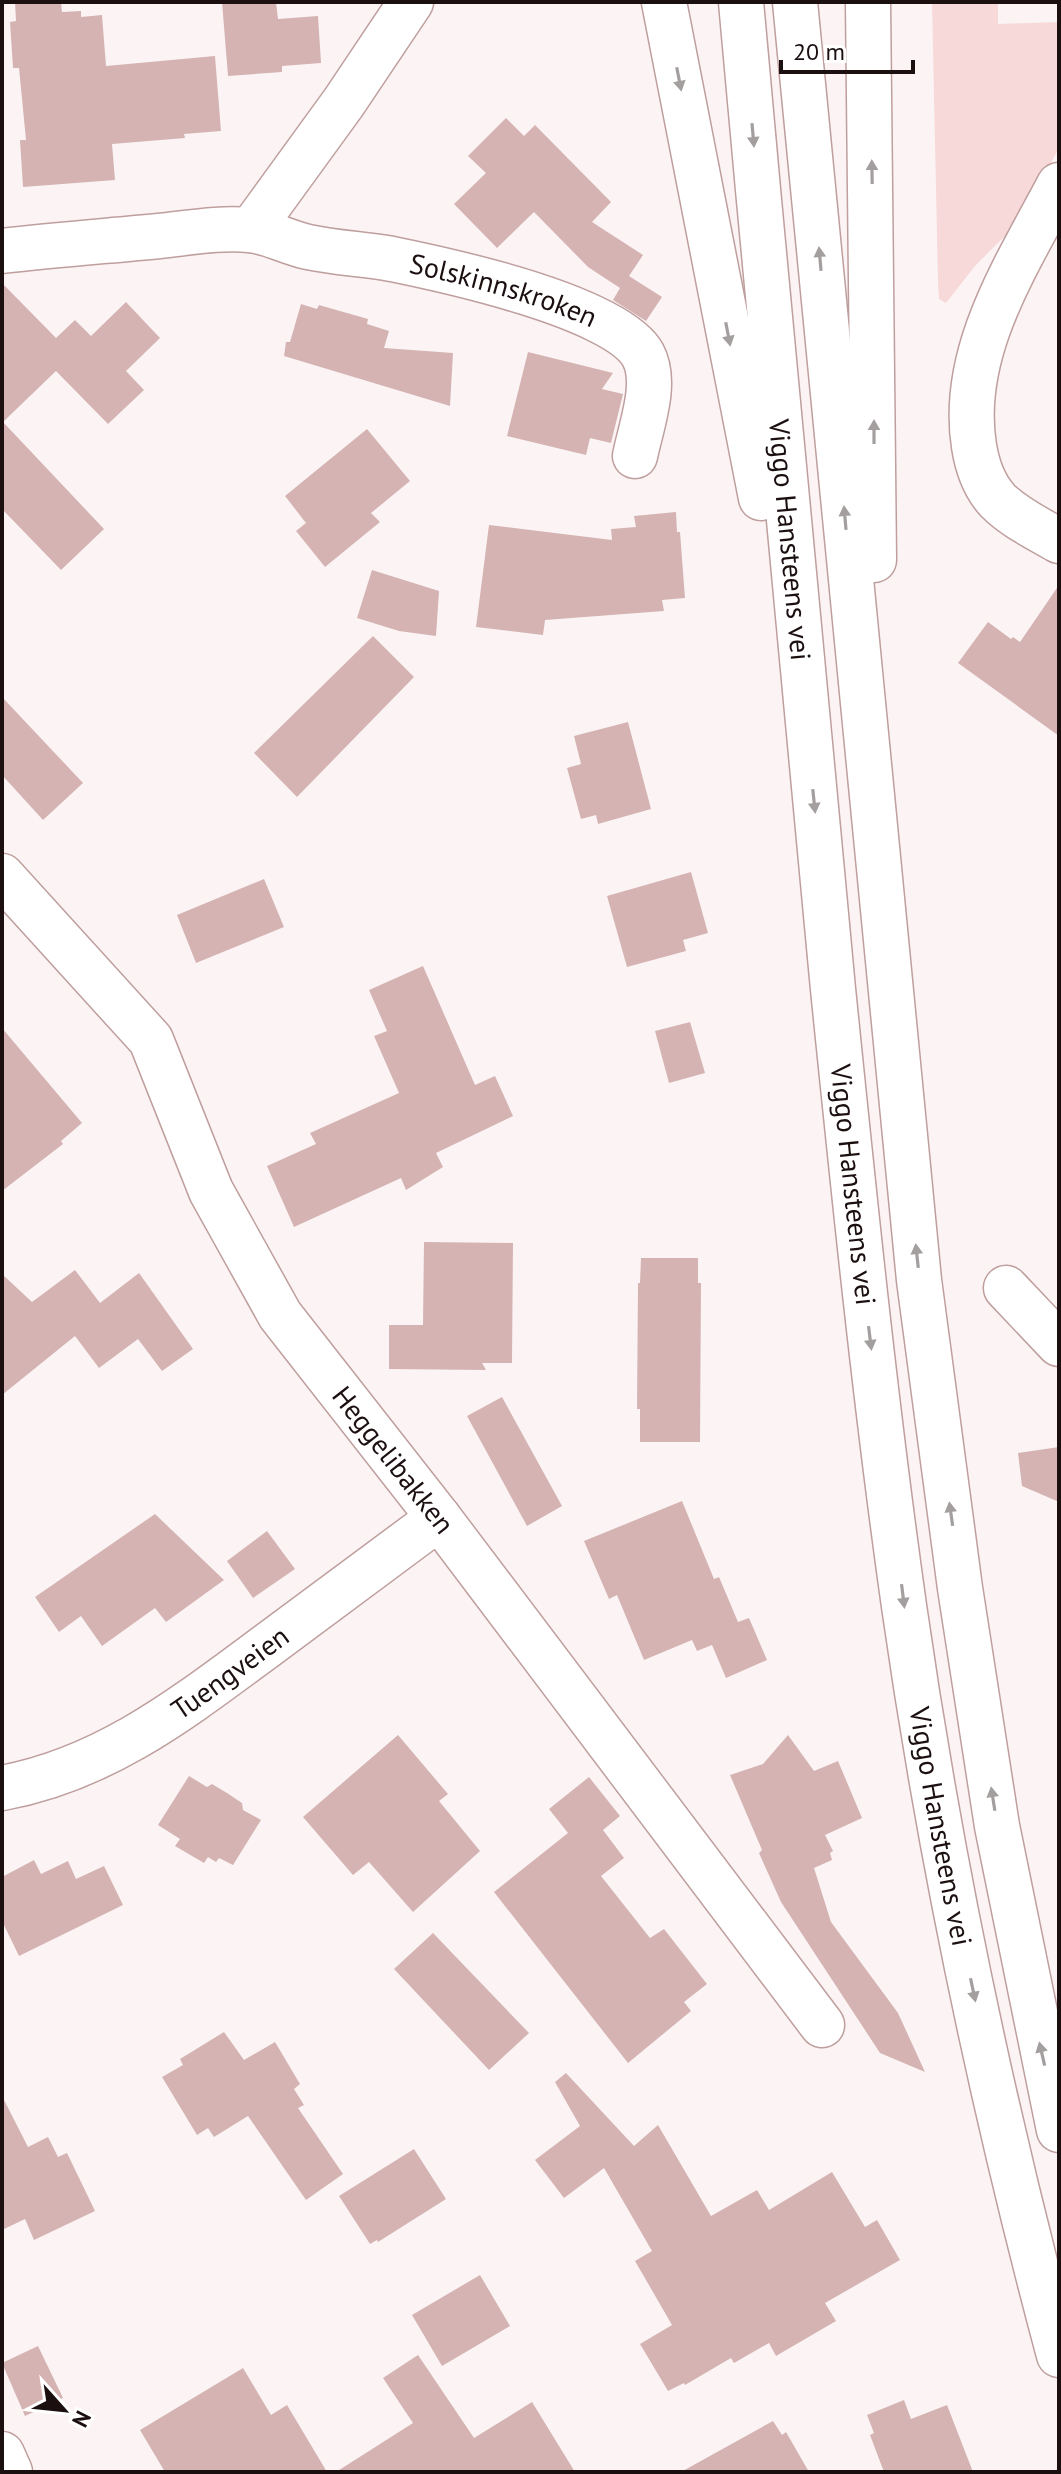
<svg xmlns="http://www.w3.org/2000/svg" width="1061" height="2474" viewBox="0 0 1061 2474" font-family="'PT Sans',sans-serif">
<rect width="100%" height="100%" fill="#fcf4f4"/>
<path fill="#f7d9d9" d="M 932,2 L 998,2 L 998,24 L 1059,22 L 1059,148 L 1019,222 L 975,266 L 946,303 L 939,299 L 938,283 Z"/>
<g fill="#d5b3b3">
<path d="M 15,2 L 61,2 L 62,12 L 81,11 L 81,17 L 102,15 L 106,66 L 215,56 L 221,131 L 184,134 L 185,138 L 112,144 L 115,180 L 23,187 L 20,140 L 26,140 L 19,68 L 13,68 L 10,22 L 16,21 Z"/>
<path d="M 222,2 L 276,2 L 278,19 L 318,16 L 321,63 L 282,66 L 282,72 L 228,76 Z"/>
<path d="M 506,118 L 524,136 L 535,125 L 611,202 L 592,222 L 643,255 L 629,276 L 662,297 L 646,321 L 613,300 L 620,288 L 588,267 L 534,212 L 497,248 L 454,204 L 486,173 L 468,156 Z"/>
<path d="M 2,283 L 56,338 L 75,320 L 91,336 L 126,302 L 160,338 L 126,371 L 144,390 L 108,424 L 56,371 L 3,422 L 104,529 L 61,570 L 2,509 Z"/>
<path d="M 301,304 L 317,309 L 319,305 L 368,319 L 367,324 L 389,331 L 384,348 L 453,353 L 450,406 L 284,356 L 286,342 L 290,342 Z"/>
<path d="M 528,352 L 613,373 L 602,389 L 623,394 L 611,443 L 590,438 L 586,455 L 507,436 Z"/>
<path d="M 367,429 L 410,481 L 371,513 L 380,522 L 325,567 L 296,531 L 306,523 L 285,496 Z"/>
<path d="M 676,512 L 677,532 L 680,532 L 685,598 L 662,600 L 664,611 L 545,620 L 543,635 L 476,627 L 489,525 L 612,540 L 611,529 L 636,527 L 634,516 Z"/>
<path d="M 372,570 L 439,591 L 436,636 L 399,631 L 357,618 Z"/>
<path d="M 1059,585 L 1059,736 L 958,663 L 988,622 L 1011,639 L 1013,637 L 1020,642 Z"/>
<path d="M 373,636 L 414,677 L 297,797 L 254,753 Z"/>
<path d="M 2,697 L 83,783 L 43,820 L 2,775 Z"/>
<path d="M 628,722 L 651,809 L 598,824 L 596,815 L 581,819 L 567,768 L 581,764 L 574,736 Z"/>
<path d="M 691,872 L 708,933 L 683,940 L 686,951 L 627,967 L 607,896 Z"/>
<path d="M 264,879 L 284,927 L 196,963 L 177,915 Z"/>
<path d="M 423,966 L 475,1085 L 495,1076 L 513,1116 L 436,1153 L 443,1167 L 406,1190 L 401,1178 L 294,1227 L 267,1166 L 316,1144 L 310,1133 L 399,1093 L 374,1036 L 387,1031 L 369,990 Z"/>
<path d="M 690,1022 L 705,1073 L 669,1083 L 655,1031 Z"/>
<path d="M 2,1028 L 82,1123 L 61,1141 L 63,1144 L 2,1191 Z"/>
<path d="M 424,1242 L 513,1243 L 512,1363 L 482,1363 L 486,1370 L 389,1369 L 389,1325 L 423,1325 Z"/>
<path d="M 641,1258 L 698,1258 L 698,1283 L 701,1283 L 700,1442 L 640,1442 L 640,1409 L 637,1409 L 638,1283 L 640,1283 Z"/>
<path d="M 75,1270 L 100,1303 L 139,1273 L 193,1349 L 162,1371 L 138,1339 L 99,1368 L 75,1336 L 2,1395 L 2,1274 L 32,1302 Z"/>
<path d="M 502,1397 L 562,1506 L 527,1526 L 467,1416 Z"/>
<path d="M 1059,1447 L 1059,1502 L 1022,1486 L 1018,1453 Z"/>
<path d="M 682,1501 L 714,1579 L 719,1577 L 738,1622 L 749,1618 L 767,1660 L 726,1678 L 712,1645 L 697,1651 L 692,1640 L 644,1660 L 617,1595 L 609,1599 L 584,1541 Z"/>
<path d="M 155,1514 L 224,1580 L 166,1622 L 155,1608 L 102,1646 L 81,1616 L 59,1632 L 35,1597 Z"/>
<path d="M 267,1531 L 295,1569 L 253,1598 L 227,1561 Z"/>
<path d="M 398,1735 L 448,1794 L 439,1801 L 480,1851 L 413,1912 L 369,1862 L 353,1875 L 303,1817 Z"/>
<path d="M 788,1735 L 814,1771 L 838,1761 L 862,1818 L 825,1835 L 833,1851 L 830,1853 L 832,1860 L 814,1868 L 831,1922 L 898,2013 L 925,2072 L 880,2053 L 781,1902 L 759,1853 L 762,1850 L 730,1775 L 763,1764 Z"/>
<path d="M 189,1776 L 207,1787 L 212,1784 L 227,1793 L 242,1803 L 243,1810 L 261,1820 L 233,1865 L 219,1858 L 216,1862 L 208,1857 L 204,1863 L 175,1846 L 180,1839 L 158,1825 Z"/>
<path d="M 589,1777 L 620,1816 L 603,1830 L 624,1858 L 601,1876 L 650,1938 L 664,1929 L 707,1984 L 684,2002 L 691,2011 L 628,2063 L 494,1892 L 568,1833 L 549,1809 Z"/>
<path d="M 34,1860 L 41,1874 L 68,1861 L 76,1879 L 104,1866 L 123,1905 L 19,1956 L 2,1921 L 2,1877 Z"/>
<path d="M 433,1933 L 529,2033 L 489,2070 L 394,1969 Z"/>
<path d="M 224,2032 L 244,2060 L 275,2042 L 300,2084 L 294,2089 L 304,2105 L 298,2108 L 343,2174 L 306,2200 L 248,2116 L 214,2137 L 208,2128 L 197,2135 L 162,2077 L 183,2065 L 180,2059 Z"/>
<path d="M 566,2073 L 634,2146 L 658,2125 L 711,2216 L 757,2190 L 769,2210 L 832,2172 L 865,2227 L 877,2220 L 900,2260 L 825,2303 L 836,2321 L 776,2356 L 769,2343 L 734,2363 L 731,2358 L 685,2385 L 684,2383 L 668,2391 L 640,2344 L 672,2325 L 635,2261 L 652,2251 L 604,2168 L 564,2198 L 535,2160 L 580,2126 L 555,2082 Z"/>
<path d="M 2,2096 L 28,2147 L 48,2137 L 58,2157 L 67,2153 L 95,2211 L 34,2240 L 25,2219 L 2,2230 Z"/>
<path d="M 414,2149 L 446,2199 L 378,2242 L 377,2240 L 370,2244 L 339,2196 Z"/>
<path d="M 480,2275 L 510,2326 L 442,2366 L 412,2315 Z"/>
<path d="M 38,2346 L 63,2398 L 25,2416 L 2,2363 Z"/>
<path d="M 418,2355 L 474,2438 L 532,2402 L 575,2472 L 336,2472 L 413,2423 L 383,2378 Z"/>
<path d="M 243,2368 L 271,2415 L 287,2405 L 327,2472 L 165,2472 L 140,2430 Z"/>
<path d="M 904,2400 L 911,2419 L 947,2405 L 973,2472 L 884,2472 L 870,2435 L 874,2433 L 867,2415 Z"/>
<path d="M 773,2421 L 782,2435 L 786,2432 L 809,2472 L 681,2472 Z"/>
</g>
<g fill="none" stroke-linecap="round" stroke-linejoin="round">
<defs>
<g id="minor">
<path d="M 1059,185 C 1017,265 959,352 974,446 C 977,465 984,486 998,501 C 1015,518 1039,529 1059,541"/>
<path d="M 251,230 L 344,102 L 411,2"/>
<path id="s1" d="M 2,251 C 54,245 107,241 159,236 C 188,233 221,227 250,230 C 269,232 289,243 308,247 C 336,253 364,254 392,259 C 446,270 617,307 643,355 C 658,383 641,426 635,456"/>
<path id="s2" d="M 2,876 L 151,1040 L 211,1191 L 280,1315 L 439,1518 L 822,2025"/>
<path d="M 1006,1288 L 1059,1344"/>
<path id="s3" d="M 2,1788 C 106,1769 184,1707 268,1645 C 325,1603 382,1561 439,1518"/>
<path d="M 2,2454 L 10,2472"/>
</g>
<g id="highway">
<path d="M 664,2 L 761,498"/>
<path id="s4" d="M 741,2 C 771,331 800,660 833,989 C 854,1195 875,1401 904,1606 C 940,1858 993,2109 1059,2355"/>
<path d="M 795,2 L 919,1280 L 960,1588 L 997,1826 L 1059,2130"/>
<path d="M 868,2 L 874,560"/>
</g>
</defs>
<use href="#minor" stroke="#bf9e9e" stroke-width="47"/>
<use href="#highway" stroke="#bf9e9e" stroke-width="47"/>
<use href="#minor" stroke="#fff" stroke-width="44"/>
<use href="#highway" stroke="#fff" stroke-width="44"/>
</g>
<defs><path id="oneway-solid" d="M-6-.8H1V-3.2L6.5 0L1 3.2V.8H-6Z" transform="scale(2)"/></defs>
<g fill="#a49f9f">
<use href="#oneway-solid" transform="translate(679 79) rotate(79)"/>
<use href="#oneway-solid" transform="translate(753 135) rotate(85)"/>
<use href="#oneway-solid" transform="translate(872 172) rotate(-91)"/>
<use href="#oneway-solid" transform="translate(820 259) rotate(-95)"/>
<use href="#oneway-solid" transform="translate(728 334) rotate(79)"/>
<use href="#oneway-solid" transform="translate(874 432) rotate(-90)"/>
<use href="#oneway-solid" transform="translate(845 518) rotate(-95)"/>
<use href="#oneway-solid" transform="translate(814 801) rotate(84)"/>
<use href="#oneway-solid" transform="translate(917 1256) rotate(-96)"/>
<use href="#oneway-solid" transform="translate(870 1338) rotate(83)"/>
<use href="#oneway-solid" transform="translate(951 1514) rotate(-98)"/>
<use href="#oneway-solid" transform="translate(903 1596) rotate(83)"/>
<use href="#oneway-solid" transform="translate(993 1799) rotate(-99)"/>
<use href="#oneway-solid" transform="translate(973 1990) rotate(78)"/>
<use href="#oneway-solid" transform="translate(1042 2054) rotate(-103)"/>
</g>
<g text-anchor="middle" stroke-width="7" stroke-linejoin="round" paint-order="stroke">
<g font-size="28" fill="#1b0f10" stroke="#fff">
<text dy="10" stroke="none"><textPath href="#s1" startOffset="510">Solskinnskroken</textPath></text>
<text dy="10" stroke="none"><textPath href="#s4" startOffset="540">Viggo Hansteens vei</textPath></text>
<text dy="10" stroke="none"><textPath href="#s4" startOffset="1188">Viggo Hansteens vei</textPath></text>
<text dy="10" stroke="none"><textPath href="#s2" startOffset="710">Heggelibakken</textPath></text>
<text dy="10" stroke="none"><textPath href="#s3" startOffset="258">Tuengveien</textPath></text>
<text dy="10" stroke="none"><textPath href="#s4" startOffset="1836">Viggo Hansteens vei</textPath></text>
</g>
</g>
<rect width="1061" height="2474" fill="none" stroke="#1b0f10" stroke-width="8"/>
<g transform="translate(64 2410) rotate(117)" stroke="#ffffff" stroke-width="6" paint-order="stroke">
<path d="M0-6L14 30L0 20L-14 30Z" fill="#1b0f10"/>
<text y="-12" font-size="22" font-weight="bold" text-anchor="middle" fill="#1b0f10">N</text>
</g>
<path d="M781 60v12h132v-12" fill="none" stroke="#1b0f10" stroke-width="4"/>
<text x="793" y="60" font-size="24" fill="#1b0f10" stroke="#ffffff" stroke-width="6" paint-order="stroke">20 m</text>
</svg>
